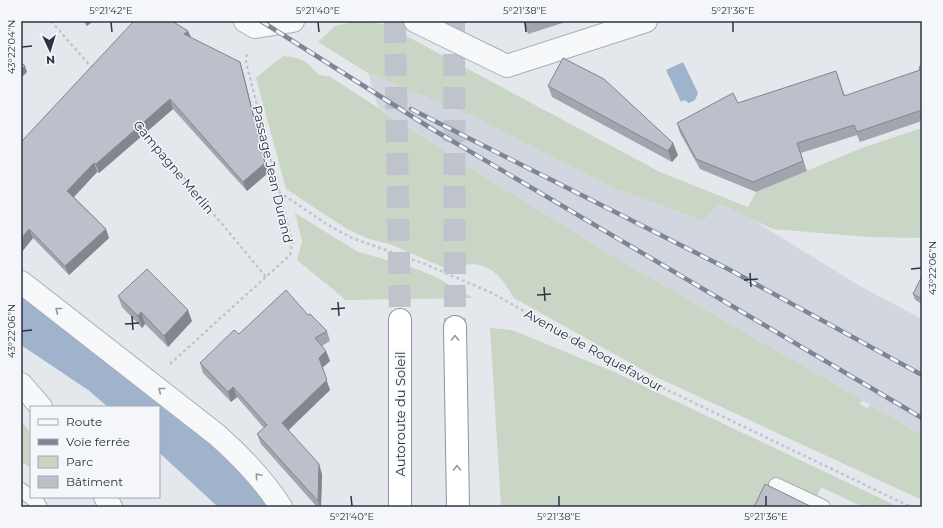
<svg xmlns="http://www.w3.org/2000/svg" width="943" height="528" viewBox="0 0 943 528" font-family="Montserrat,sans-serif">
<rect width="100%" height="100%" fill="#e4e7ec"/>
<path fill="#d2d6de" d="M 368,73 L 476,118 L 614,188 L 703,221 L 718,204 L 750,218 L 858,285 L 922,319 L 922,435 L 616,258 L 485,177 L 378,107 Z"/>
<g fill="#c9d6c5">
<path d="M 356,21 L 384,24 L 660,172 L 748,207 L 756,192 L 862,148 L 922,128 L 922,238 L 868,237 L 773,229 L 719,204 L 703,221 L 614,188 L 476,118 L 368,73 L 318,42 L 335,26 Z"/>
<path d="M 283,56 C 293,57 301,58 308,64 C 317,70 313,76 329,76 L 485,177 L 616,258 L 862,400 L 860,404 L 867,408 L 870,405 L 922,435 L 922,500 L 652,375 L 514,298 C 497,268 482,257 447,269 L 392,245 L 369,239 L 347,229 L 286,189 L 256,78 Z"/>
<path d="M 295,213 L 358,252 L 405,265 L 434,276 L 473,298 L 346,300 L 297,260 L 302,241 Z"/>
<path d="M 490,328 L 512,330 L 612,371 L 899,507 L 863,507 L 821,487 L 813,507 L 501,507 Z"/>
<path d="M 21,420 L 31,434 L 31,468 L 21,462 Z"/>
</g>
<path fill="#9fb4cc" d="M 683,62 L 698,93 L 695,100 L 689,103 L 684,100 L 681,102 L 666,70 Z"/>
<g fill="none" stroke-linecap="round" stroke-linejoin="round">
<g stroke="#9fb4cc" stroke-width="55">
<path d="M 21,312 L 106,369 L 150,407"/>
<path d="M 159,415 L 250,499 L 256,507"/>
</g>
<g stroke="#bfc3cb" stroke-width="22" stroke-dasharray="22 11" stroke-linecap="butt">
<path d="M 395,21 L 400,320"/>
<path d="M 454,21 L 455,327"/>
</g>
<defs>
<g id="lane">
<path d="M 776,485 L 823,507"/>
<path d="M 21,490 L 37,502 L 40,507"/>
</g>
<g id="street">
<path d="M 245,21 L 255,27 L 293,21"/>
<path d="M 415,21 L 507,66 L 646,21"/>
<path d="M 21,282 L 217,435 C 242,457 263,479 281,507"/>
<path d="M 21,384 L 41,407"/>
<path d="M 105,497 L 111,507"/>
</g>
<g id="highway">
<path d="M 400,320 L 400,507"/>
<path d="M 455,327 L 458,507"/>
</g>
</defs>
<use href="#lane" stroke="#a9aeb7" stroke-width="16"/>
<use href="#street" stroke="#a9aeb7" stroke-width="24"/>
<use href="#highway" stroke="#8b94a3" stroke-width="24"/>
<g stroke="#c2c5cb" stroke-width="2.5" stroke-dasharray="3 3" stroke-linecap="butt">
<path d="M 51,21 L 93,69"/>
<path d="M 145,131 L 266,277"/>
<path d="M 279,192 L 328,225 L 352,238 L 425,264 L 492,293 L 634,374 L 911,507"/>
<path d="M 170,364 L 290,255 L 292,242 L 246,62 L 247,52"/>
</g>
<use href="#lane" stroke="#f7f8fa" stroke-width="14"/>
<use href="#street" stroke="#f7f8fa" stroke-width="22"/>
<use href="#highway" stroke="#fff" stroke-width="22"/>
<defs>
<g id="rail">
<path d="M 261,21 L 432,129 L 922,418"/>
<path d="M 411,109 L 730,270 L 922,375"/>
</g>
</defs>
<use href="#rail" stroke="#7d8696" stroke-width="4.5"/>
<use href="#rail" stroke="#f4f6f9" stroke-width="3" stroke-dasharray="9" stroke-linecap="butt"/>
</g>
<g fill="#a1a5ae">
<path d="M 83,21 L 93,21 L 87,26 Z"/>
<path d="M 523,21 L 569,21 L 528,34 Z"/>
<path d="M 188,31 L 191,38 L 240,62 L 243,72 L 268,173 L 247,191 L 173,109 L 99,173 L 97,172 L 74,197 L 106,229 L 109,238 L 69,275 L 33,238 L 21,253 L 21,142 Z"/>
<path d="M 922,66 L 922,121 L 860,142 L 857,135 L 801,153 L 807,171 L 756,192 L 700,169 L 680,133 L 677,123 L 836,71 L 845,96 L 920,70 Z"/>
<path d="M 548,86 L 678,155 L 672,162 L 552,97 Z"/>
<path d="M 922,276 L 922,304 L 915,300 L 913,294 Z"/>
<path d="M 118,296 L 192,321 L 168,347 L 145,324 L 142,328 L 122,307 Z"/>
<path d="M 327,331 L 330,341 L 322,346 L 326,351 L 330,361 L 322,368 L 330,390 L 288,431 L 322,474 L 321,507 L 317,507 L 261,444 L 257,434 L 264,428 L 237,397 L 231,402 L 203,373 L 200,363 L 239,334 Z"/>
</g>
<g fill="#83868d">
<path d="M 86,21 L 93,21 L 87,26 Z"/>
<path d="M 188,31 L 192,40 L 184,34 Z"/>
<path d="M 240,62 L 243,72 L 268,173 L 247,191 L 243,182 Z"/>
<path d="M 25,66 L 27,72 L 21,78 L 21,70 Z"/>
<path d="M 170,99 L 173,109 L 99,173 L 96,164 Z"/>
<path d="M 673,143 L 678,155 L 672,162 L 668,151 Z"/>
<path d="M 94,163 L 97,172 L 71,200 L 67,191 Z"/>
<path d="M 29,229 L 33,238 L 21,253 L 21,239 Z"/>
<path d="M 106,229 L 109,238 L 69,275 L 65,266 Z"/>
<path d="M 188,310 L 192,321 L 168,347 L 164,336 Z"/>
<path d="M 141,312 L 145,324 L 142,328 L 138,316 Z"/>
<path d="M 326,351 L 330,361 L 322,368 L 330,390 L 285,433 L 282,423 L 319,358 Z"/>
<path d="M 233,387 L 237,397 L 231,402 L 228,392 Z"/>
<path d="M 319,464 L 322,474 L 321,507 L 320,507 L 318,501 Z"/>
</g>
<g fill="#bbc0ca" stroke="#83868d">
<path d="M 134,21 L 172,21 L 188,31 L 184,34 L 240,62 L 265,163 L 243,182 L 170,99 L 96,164 L 94,163 L 67,191 L 106,229 L 65,266 L 29,229 L 21,239 L 21,142 Z"/>
<path d="M 563,58 L 604,79 L 673,143 L 668,151 L 548,86 Z"/>
<path d="M 21,62 L 25,66 L 21,70 Z"/>
<path d="M 922,66 L 922,110 L 857,132 L 854,125 L 797,143 L 803,161 L 753,182 L 696,159 L 677,123 L 733,93 L 738,103 L 836,71 L 844,96 L 920,70 L 919,67 Z"/>
<path d="M 147,269 L 188,310 L 164,336 L 141,312 L 138,316 L 118,296 Z"/>
<path d="M 922,276 L 922,299 L 913,294 Z"/>
<path d="M 286,290 L 308,315 L 310,314 L 327,331 L 315,338 L 326,351 L 319,358 L 327,380 L 282,423 L 319,464 L 318,501 L 257,434 L 267,425 L 233,387 L 228,392 L 200,363 L 234,330 L 239,334 Z"/>
<path d="M 765,484 L 812,507 L 754,507 Z"/>
</g>
<defs><path id="oneway-chevron" d="M-2-3.5L2.5 0L-2 3.5" fill="none" stroke-width="1.6" stroke-linecap="round" stroke-linejoin="round"/></defs>
<g stroke="#9196a0">
<use href="#oneway-chevron" transform="translate(58 310) rotate(-142)"/>
<use href="#oneway-chevron" transform="translate(161 390) rotate(-141)"/>
<use href="#oneway-chevron" transform="translate(258 476) rotate(-130)"/>
</g>
<g stroke="#959aa2">
<use href="#oneway-chevron" transform="translate(455 338) rotate(-91)"/>
<use href="#oneway-chevron" transform="translate(457 468) rotate(-91)"/>
</g>
<path fill="none" stroke="#2b3445" stroke-width="1.5" d="M 111,22 L 112,32M 318,22 L 319,32M 525,22 L 526,32M 733,22 L 733,32M 22,47 L 32,46M 911,269 L 921,268M 750,273 L 751,287M 744,280 L 758,279M 544,287 L 545,301M 537,295 L 551,294M 338,302 L 339,316M 331,309 L 345,308M 132,316 L 133,330M 125,324 L 139,323M 22,331 L 32,330M 351,496 L 352,506M 559,496 L 559,506M 766,496 L 766,506"/>
<g text-anchor="middle" stroke-width="3" stroke-linejoin="round" paint-order="stroke">
<g font-size="13" fill="#2b3445" stroke="#f4f6f9">
<text transform="translate(174 167) rotate(50)" y="5">Campagne Merlin</text>
<text transform="translate(273 174) rotate(77)" y="5">Passage Jean Durand</text>
<text transform="translate(594 350) rotate(29)" y="5">Avenue de Roquefavour</text>
<text transform="translate(400 414) rotate(-90)" y="5">Autoroute du Soleil</text>
</g>
</g>
<rect width="943" height="528" fill="none" stroke="#f4f6f9" stroke-width="44"/>
<rect x="30" y="406" width="130" height="92" fill="#f4f6f9" stroke="#a4a8b1"/>
<rect x="38" y="419" width="20" height="6" fill="#f7f8fa" stroke="#a4a8b1"/>
<text x="66" y="426" font-size="12" fill="#2b3445">Route</text>
<rect x="38" y="439" width="20" height="6" fill="#7d8696" stroke="#a4a8b1"/>
<text x="66" y="446" font-size="12" fill="#2b3445">Voie ferrée</text>
<rect x="38" y="456" width="20" height="12" fill="#c9d6c5" stroke="#a4a8b1"/>
<text x="66" y="466" font-size="12" fill="#2b3445">Parc</text>
<rect x="38" y="476" width="20" height="12" fill="#bbc0ca" stroke="#a4a8b1"/>
<text x="66" y="486" font-size="12" fill="#2b3445">Bâtiment</text>
<g transform="translate(50 50) rotate(176)" stroke="#f4f6f9" stroke-width="3" paint-order="stroke">
<path d="M0-3L7 15L0 10L-7 15Z" fill="#2b3445"/>
<text y="-6" font-size="11" font-weight="bold" text-anchor="middle" fill="#2b3445">N</text>
</g>
<rect x="22" y="22" width="899" height="484" fill="none" stroke="#2b3445" stroke-width="1.5"/>
<g font-size="10" text-anchor="middle" fill="#2b3445">
<text x="111" y="14">5°21'42"E</text>
<text x="318" y="14">5°21'40"E</text>
<text x="525" y="14">5°21'38"E</text>
<text x="733" y="14">5°21'36"E</text>
<text transform="translate(11 47) rotate(-90)" y="4">43°22'04"N</text>
<text transform="translate(932 268) rotate(-90)" y="4">43°22'06"N</text>
<text transform="translate(11 331) rotate(-90)" y="4">43°22'06"N</text>
<text x="352" y="520">5°21'40"E</text>
<text x="559" y="520">5°21'38"E</text>
<text x="766" y="520">5°21'36"E</text>
</g>
</svg>
